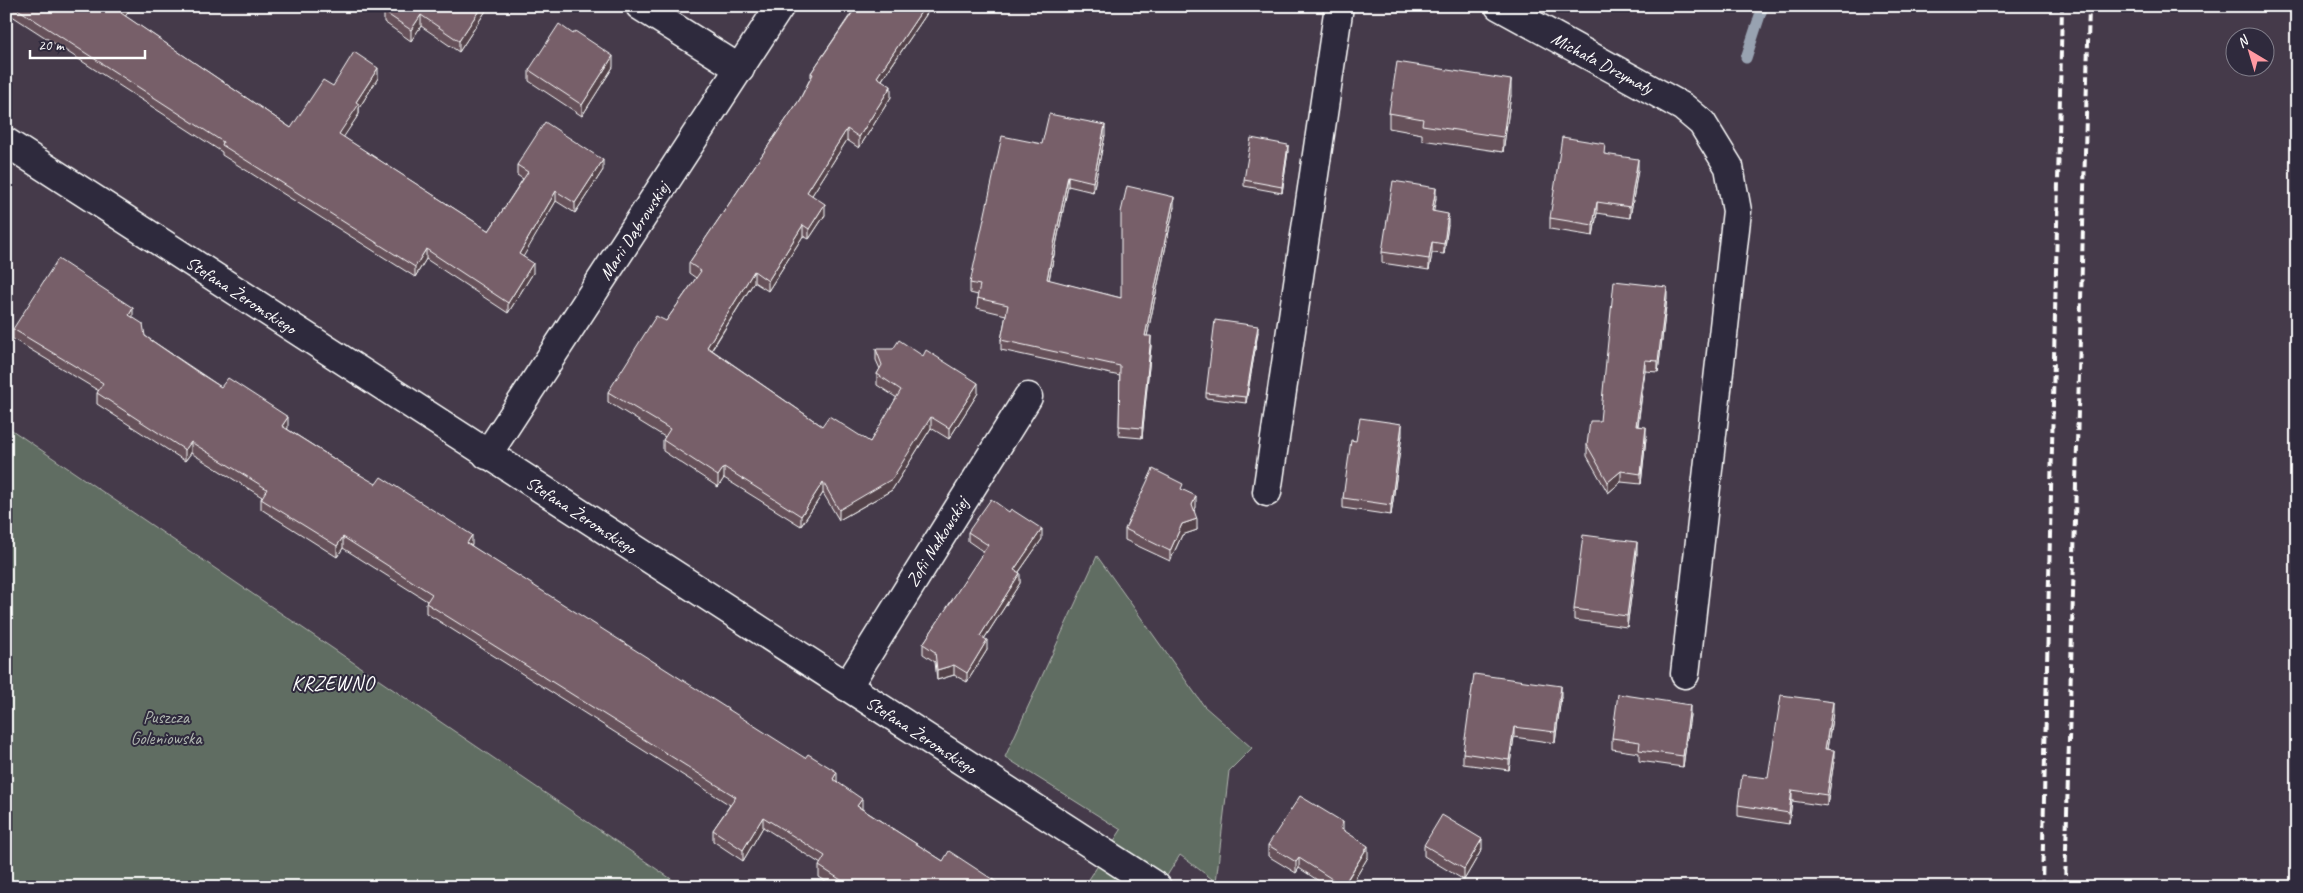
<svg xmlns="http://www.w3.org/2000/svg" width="2303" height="893" viewBox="0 0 2303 893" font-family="Caveat,sans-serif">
<rect width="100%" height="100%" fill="#453a4a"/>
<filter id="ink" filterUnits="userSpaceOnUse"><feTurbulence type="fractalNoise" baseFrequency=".02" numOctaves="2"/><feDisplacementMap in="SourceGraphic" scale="10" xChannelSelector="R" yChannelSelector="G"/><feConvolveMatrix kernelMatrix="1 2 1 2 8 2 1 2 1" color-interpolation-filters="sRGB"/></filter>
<g filter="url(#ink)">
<g fill="#616d62" stroke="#b0b6b0">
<path d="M 6,426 L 683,887 L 6,887 Z"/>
<path d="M 1097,556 L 1204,706 L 1252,748 L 1229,771 L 1216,882 L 1180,855 L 1160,887 L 1084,887 L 1121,830 L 1005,757 Z"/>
</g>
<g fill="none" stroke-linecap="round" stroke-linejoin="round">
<path stroke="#98a2b1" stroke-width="11" d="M 1746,58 L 1763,6"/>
<defs>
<g id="minor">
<path d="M 640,6 L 740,69"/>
<path d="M 1499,6 L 1683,107 L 1702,123 L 1729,167 L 1737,211 L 1685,674"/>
<path d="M 6,142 L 1157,887"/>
<path d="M 487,455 L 780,6"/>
<path d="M 1267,492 L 1339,6"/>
<path d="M 847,687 L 1028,397"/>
</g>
</defs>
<use href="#minor" stroke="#fff" stroke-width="31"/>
<use href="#minor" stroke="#2f2a3d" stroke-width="28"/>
<g stroke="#fff" stroke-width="4" stroke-dasharray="8 4" stroke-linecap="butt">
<path d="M 2042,887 L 2062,6"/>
<path d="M 2065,887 L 2089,6"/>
</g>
</g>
<g fill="#66515a" stroke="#fff">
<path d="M 6,6 L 132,6 L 125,16 L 291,128 L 333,86 L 378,78 L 359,108 L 359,114 L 343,137 L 489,231 L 523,179 L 517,175 L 517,165 L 603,170 L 575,213 L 556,201 L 523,256 L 533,273 L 508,313 L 426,259 L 415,277 L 222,155 L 222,152 L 6,12 Z"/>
<path d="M 387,6 L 489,6 L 459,52 L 421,26 L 411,41 L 384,22 L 384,12 Z"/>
<path d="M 856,6 L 932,6 L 882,80 L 891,97 L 859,148 L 847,140 L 812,195 L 825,215 L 809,239 L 803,236 L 768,291 L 754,282 L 712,350 L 822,426 L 870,442 L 897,398 L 877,385 L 877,374 L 880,369 L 876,360 L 876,349 L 978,393 L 949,439 L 931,428 L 892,490 L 839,520 L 823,493 L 801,526 L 724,478 L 718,487 L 663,451 L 663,440 L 665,437 L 608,402 L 608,392 L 666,321 L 696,278 L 689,273 L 689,263 L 800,99 L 811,77 L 811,73 Z"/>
<path d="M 613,67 L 582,116 L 529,81 L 529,70 Z"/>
<path d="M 1511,95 L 1503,152 L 1422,140 L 1422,134 L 1389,128 L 1389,113 Z"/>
<path d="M 1105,135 L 1093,192 L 1068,186 L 1049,280 L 1121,298 L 1174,207 L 1147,336 L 1151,346 L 1142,438 L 1119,436 L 1120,376 L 1001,350 L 1001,340 L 1006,315 L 977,308 L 978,295 L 970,293 L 970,283 L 1042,144 Z"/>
<path d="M 1288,151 L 1282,193 L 1244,186 L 1244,180 Z"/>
<path d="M 1605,154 L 1638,169 L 1630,218 L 1597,213 L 1593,236 L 1550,229 L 1550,218 Z"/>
<path d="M 1436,198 L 1433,211 L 1448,225 L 1444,254 L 1432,253 L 1429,270 L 1382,263 L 1382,252 Z"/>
<path d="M 1667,298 L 1658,372 L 1645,371 L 1638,426 L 1646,438 L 1641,484 L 1621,482 L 1608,493 L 1587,456 L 1587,445 Z"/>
<path d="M 133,318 L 145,336 L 221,387 L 288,428 L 287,429 L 350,469 L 472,545 L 471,546 L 837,781 L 862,809 L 943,861 L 1004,887 L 835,887 L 819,877 L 819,866 L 821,864 L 763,827 L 743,861 L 713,841 L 713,830 L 730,805 L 426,613 L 426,603 L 427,601 L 343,548 L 337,557 L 261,509 L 261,499 L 262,497 L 191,453 L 185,461 L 97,404 L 97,393 L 99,391 L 13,339 L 13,329 Z"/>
<path d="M 1258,332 L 1246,403 L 1206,398 L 1206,393 Z"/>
<path d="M 1402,435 L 1391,515 L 1343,508 L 1343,498 L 1356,441 Z"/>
<path d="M 1183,490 L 1196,507 L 1194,511 L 1197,530 L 1182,535 L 1170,561 L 1125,540 L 1125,529 Z"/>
<path d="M 968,532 L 1042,539 L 1019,572 L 1020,583 L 984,639 L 987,650 L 967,682 L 954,675 L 937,680 L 935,662 L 923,654 L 923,644 L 984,552 L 968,541 Z"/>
<path d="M 1637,553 L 1627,627 L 1574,620 L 1574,609 Z"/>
<path d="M 1561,697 L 1555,743 L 1514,737 L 1509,770 L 1463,764 L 1463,753 Z"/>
<path d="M 1833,713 L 1827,749 L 1834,761 L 1827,806 L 1792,801 L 1789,824 L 1738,816 L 1738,805 L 1768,778 Z"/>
<path d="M 1690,715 L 1683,767 L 1639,761 L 1639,753 L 1612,749 L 1612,738 Z"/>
<path d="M 1343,830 L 1368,857 L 1350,887 L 1328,887 L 1299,868 L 1296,873 L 1268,856 L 1268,845 Z"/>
<path d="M 1424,845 L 1482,849 L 1464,880 L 1424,856 Z"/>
</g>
<g fill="#53424a" stroke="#fff">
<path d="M 125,6 L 132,6 L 121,23 L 121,13 Z"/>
<path d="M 482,6 L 489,6 L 459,52 L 459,41 Z"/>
<path d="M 925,6 L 932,6 L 877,87 L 877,77 Z"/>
<path d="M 421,15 L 421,26 L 411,41 L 411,30 Z"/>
<path d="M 613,56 L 613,67 L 582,116 L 582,105 Z"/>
<path d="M 378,68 L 378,78 L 359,108 L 359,114 L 339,144 L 339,134 L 356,102 Z"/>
<path d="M 1511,80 L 1511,95 L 1503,152 L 1503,137 Z"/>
<path d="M 891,86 L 891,97 L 859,148 L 859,137 Z"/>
<path d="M 1105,125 L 1105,135 L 1093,192 L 1093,182 Z"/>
<path d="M 847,129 L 847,140 L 807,203 L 807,192 Z"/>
<path d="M 1288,145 L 1288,151 L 1282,193 L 1282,187 Z"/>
<path d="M 1638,159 L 1638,169 L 1630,218 L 1630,207 Z"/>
<path d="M 603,160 L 603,170 L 575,213 L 575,203 Z"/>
<path d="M 1068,176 L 1068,186 L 1047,289 L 1047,279 Z"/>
<path d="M 1436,188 L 1436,198 L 1432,222 L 1432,211 Z"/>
<path d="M 556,191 L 556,201 L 519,264 L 519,254 Z"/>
<path d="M 1174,197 L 1174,207 L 1145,346 L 1145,336 Z"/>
<path d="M 1597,202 L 1597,213 L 1593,236 L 1593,225 Z"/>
<path d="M 825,204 L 825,215 L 809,239 L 809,229 Z"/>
<path d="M 1448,214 L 1448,225 L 1444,254 L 1444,244 Z"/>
<path d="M 803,225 L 803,236 L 768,291 L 768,281 Z"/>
<path d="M 1432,242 L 1432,253 L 1429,270 L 1429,259 Z"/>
<path d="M 426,249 L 426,259 L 415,277 L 415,267 Z"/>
<path d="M 533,263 L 533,273 L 508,313 L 508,303 Z"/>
<path d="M 754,271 L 754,282 L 707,357 L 707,347 Z"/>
<path d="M 1667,287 L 1667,298 L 1658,372 L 1658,361 Z"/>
<path d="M 133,308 L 133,319 L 129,315 Z"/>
<path d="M 1258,326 L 1258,332 L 1246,403 L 1246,397 Z"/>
<path d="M 1151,336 L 1151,346 L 1142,438 L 1142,428 Z"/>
<path d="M 1645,360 L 1645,371 L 1636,437 L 1636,426 Z"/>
<path d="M 978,383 L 978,393 L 949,439 L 949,428 Z"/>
<path d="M 288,417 L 288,428 L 282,436 L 282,426 Z"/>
<path d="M 931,417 L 931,428 L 892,490 L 839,520 L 839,510 Z"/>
<path d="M 1402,424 L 1402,435 L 1391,515 L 1391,505 Z"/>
<path d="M 1646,427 L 1646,438 L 1641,484 L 1641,474 Z"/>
<path d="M 191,442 L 191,453 L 185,461 L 185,450 Z"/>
<path d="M 724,467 L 724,478 L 718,487 L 718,476 Z"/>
<path d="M 1621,471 L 1621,482 L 1608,493 L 1608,482 Z"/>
<path d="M 823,482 L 823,493 L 801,526 L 801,516 Z"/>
<path d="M 1196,496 L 1196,507 L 1192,516 L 1192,505 Z"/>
<path d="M 1197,519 L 1197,530 L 1182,535 L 1170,561 L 1170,551 L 1182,524 Z"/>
<path d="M 1042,529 L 1042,539 L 1014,579 L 1014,570 Z"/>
<path d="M 472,535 L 472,545 L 467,554 L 467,543 Z"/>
<path d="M 343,537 L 343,548 L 337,557 L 337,546 Z"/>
<path d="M 1637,542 L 1637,553 L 1627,627 L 1627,616 Z"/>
<path d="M 1020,573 L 1020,583 L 980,645 L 980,636 Z"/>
<path d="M 987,640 L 987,650 L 967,682 L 967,673 Z"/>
<path d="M 954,665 L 954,675 L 937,680 L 937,670 Z"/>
<path d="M 1561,686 L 1561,697 L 1555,743 L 1555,732 Z"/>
<path d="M 1833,702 L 1833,713 L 1825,760 L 1825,749 Z"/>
<path d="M 1690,705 L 1690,715 L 1683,767 L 1683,756 Z"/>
<path d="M 1514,727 L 1514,737 L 1509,770 L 1509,760 Z"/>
<path d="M 1834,750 L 1834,761 L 1827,806 L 1827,795 Z"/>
<path d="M 837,772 L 837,783 L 833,779 Z"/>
<path d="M 1792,790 L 1792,801 L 1789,824 L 1789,813 Z"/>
<path d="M 862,799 L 862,809 L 857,806 Z"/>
<path d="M 763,817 L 763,827 L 743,861 L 743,850 Z"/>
<path d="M 1343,822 L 1343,833 L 1340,828 Z"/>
<path d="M 1482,839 L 1482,849 L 1464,880 L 1464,869 Z"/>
<path d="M 1368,846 L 1368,857 L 1350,887 L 1343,887 Z"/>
<path d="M 1299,858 L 1299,868 L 1296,873 L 1296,862 Z"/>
</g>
<g fill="#775e69" stroke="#fff">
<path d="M 13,6 L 125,6 L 121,13 L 291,128 L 323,80 L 333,86 L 354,52 L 378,68 L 356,102 L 359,104 L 339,134 L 489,231 L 528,172 L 517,165 L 545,122 L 603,160 L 575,203 L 556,191 L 519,254 L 533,263 L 508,303 L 426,249 L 415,267 L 222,145 L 223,142 Z"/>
<path d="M 387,6 L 482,6 L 459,41 L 421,15 L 411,30 L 384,12 Z"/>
<path d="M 857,6 L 925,6 L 877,77 L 891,86 L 859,137 L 847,129 L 807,192 L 825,204 L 809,229 L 803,225 L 768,281 L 754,271 L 707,347 L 822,426 L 829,416 L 870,442 L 901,390 L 877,374 L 882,365 L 876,349 L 893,349 L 899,340 L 923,356 L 926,350 L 978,383 L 949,428 L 931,417 L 892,479 L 839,510 L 823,482 L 801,516 L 724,467 L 718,476 L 663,440 L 670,429 L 608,392 L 656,316 L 666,321 L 701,271 L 689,263 L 800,99 L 813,74 L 811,73 Z"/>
<path d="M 559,24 L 573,34 L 575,31 L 613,56 L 582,105 L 529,70 Z"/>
<path d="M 1397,62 L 1511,80 L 1503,137 L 1422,125 L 1423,119 L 1389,113 Z"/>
<path d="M 1049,114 L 1105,125 L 1093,182 L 1068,176 L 1047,279 L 1121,298 L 1121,212 L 1127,186 L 1174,197 L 1145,336 L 1151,336 L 1142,428 L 1119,426 L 1120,366 L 1001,340 L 1008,305 L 977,298 L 980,285 L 970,283 L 1002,136 L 1042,144 Z"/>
<path d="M 1562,137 L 1605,144 L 1604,154 L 1638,159 L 1630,207 L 1597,202 L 1593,225 L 1550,218 Z"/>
<path d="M 1251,138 L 1288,145 L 1282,187 L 1244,180 Z"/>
<path d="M 1393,181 L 1436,188 L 1432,211 L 1448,214 L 1444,244 L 1432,242 L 1429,259 L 1382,252 Z"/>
<path d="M 58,259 L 133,308 L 129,315 L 143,324 L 145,336 L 196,371 L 221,387 L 228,378 L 288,417 L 282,426 L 350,469 L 376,484 L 381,477 L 472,535 L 467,543 L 805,758 L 808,754 L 837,772 L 833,779 L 862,799 L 857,806 L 915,843 L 943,861 L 949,851 L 1004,887 L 852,887 L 819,866 L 825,856 L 763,817 L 743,850 L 713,830 L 736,797 L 426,603 L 432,594 L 343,537 L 337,546 L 261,499 L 267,489 L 191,442 L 185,450 L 97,393 L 103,383 L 13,329 Z"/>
<path d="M 1614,281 L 1667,287 L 1658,361 L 1645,360 L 1636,426 L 1646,427 L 1641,474 L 1621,471 L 1608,482 L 1587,445 L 1590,421 L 1600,421 Z"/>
<path d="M 1215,320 L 1258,326 L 1246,397 L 1206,393 Z"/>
<path d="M 1360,418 L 1402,424 L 1391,505 L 1343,498 L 1351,440 L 1356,441 Z"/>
<path d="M 1153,469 L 1183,484 L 1181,489 L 1196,496 L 1192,505 L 1197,519 L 1182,524 L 1170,551 L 1125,529 Z"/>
<path d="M 991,499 L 1009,512 L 1011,509 L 1042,529 L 1014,570 L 1020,573 L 980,636 L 987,640 L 967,673 L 954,665 L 937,670 L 935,652 L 923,644 L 988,545 L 968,532 Z"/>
<path d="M 1583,535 L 1637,542 L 1627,616 L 1574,609 Z"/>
<path d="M 1474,674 L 1561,686 L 1555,732 L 1514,727 L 1509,760 L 1463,753 Z"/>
<path d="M 1618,694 L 1690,705 L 1683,756 L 1639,750 L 1640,742 L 1612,738 Z"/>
<path d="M 1781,695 L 1833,702 L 1825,749 L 1834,750 L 1827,795 L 1792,790 L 1789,813 L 1738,805 L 1742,775 L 1768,778 Z"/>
<path d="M 1300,796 L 1343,822 L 1340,828 L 1368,846 L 1343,886 L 1299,858 L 1296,862 L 1268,845 Z"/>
<path d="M 1442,815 L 1482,839 L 1464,869 L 1424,845 Z"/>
</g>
</g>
<g text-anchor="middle" stroke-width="4" stroke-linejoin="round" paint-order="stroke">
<g font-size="18" fill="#fff" stroke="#2f2a3d">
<text transform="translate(1602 63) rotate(28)" y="6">Michała Drzymały</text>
<text transform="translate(634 231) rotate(-57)" y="6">Marii Dąbrowskiej</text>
<text transform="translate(241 295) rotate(33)" y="6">Stefana Żeromskiego</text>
<text transform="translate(581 515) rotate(33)" y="6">Stefana Żeromskiego</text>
<text transform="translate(937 542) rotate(-58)" y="6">Zofii Nałkowskiej</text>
<text transform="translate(921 735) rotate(33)" y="6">Stefana Żeromskiego</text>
</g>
<g font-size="18" fill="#b0b6b0" stroke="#2f2a3d">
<text x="166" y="723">Puszcza<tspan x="166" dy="21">Goleniowska</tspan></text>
</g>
<g font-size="20" letter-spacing="1" fill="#fff" stroke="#2f2a3d">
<text x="333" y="690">KRZEWNO</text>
</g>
</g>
<rect width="2303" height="893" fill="none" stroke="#2f2a3d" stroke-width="25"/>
<rect x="12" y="12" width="2278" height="868" fill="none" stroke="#fff" stroke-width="2" filter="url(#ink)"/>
<g transform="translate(2250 52) rotate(322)"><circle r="24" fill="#2f2a3d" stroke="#827f8b"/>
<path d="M0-4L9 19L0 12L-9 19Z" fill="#ff9aa2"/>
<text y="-8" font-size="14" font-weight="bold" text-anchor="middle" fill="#ffffff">N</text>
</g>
<path d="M30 50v8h115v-8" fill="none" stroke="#ffffff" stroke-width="2.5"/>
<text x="38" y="50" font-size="15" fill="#ffffff" stroke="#2f2a3d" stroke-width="4" paint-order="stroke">20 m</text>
</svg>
